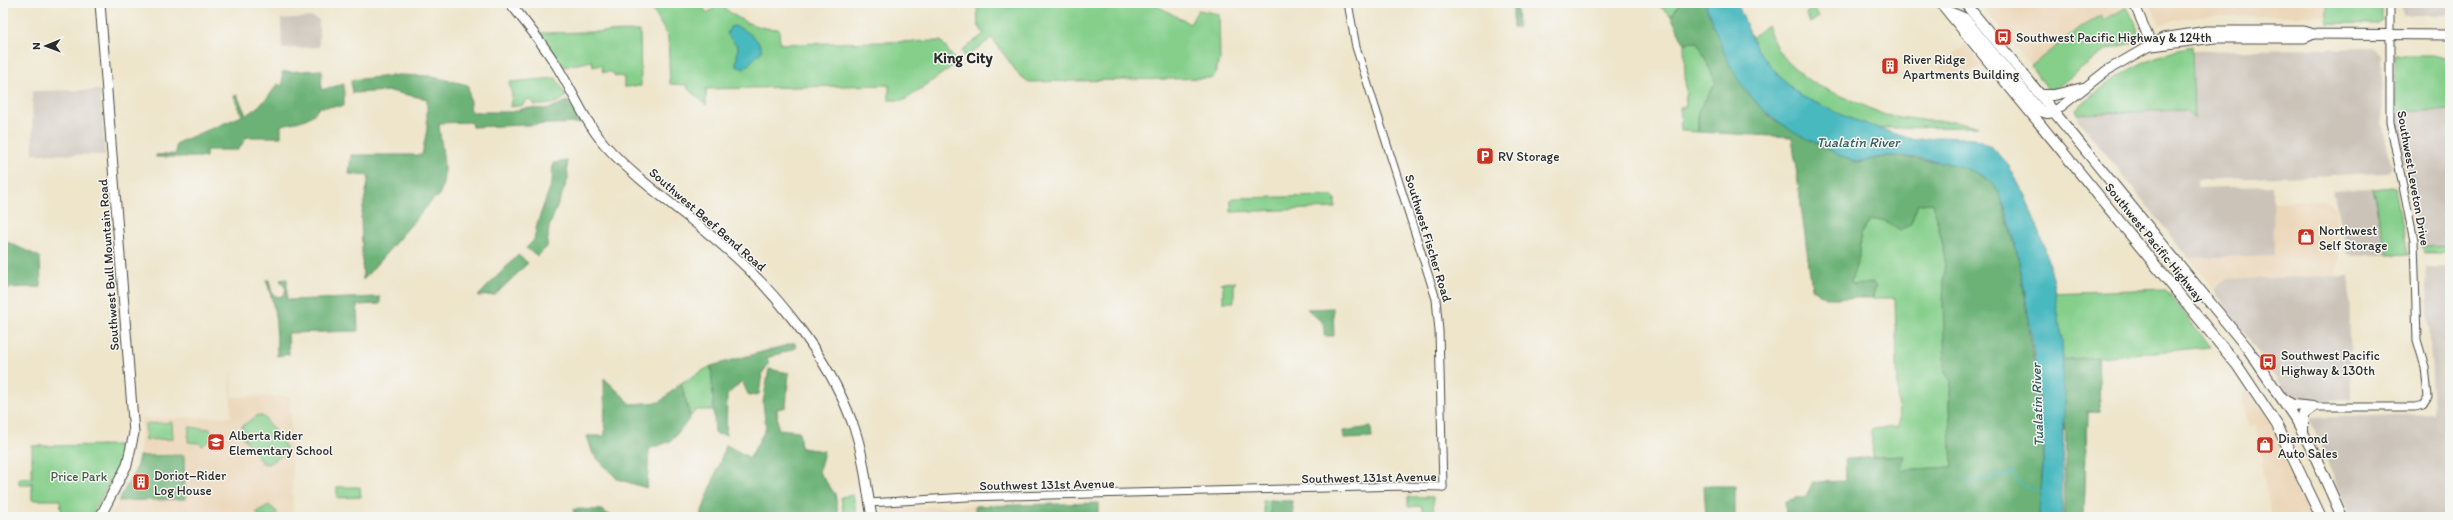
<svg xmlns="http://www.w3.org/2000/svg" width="2453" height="520" viewBox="0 0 2453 520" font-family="Itim,sans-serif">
<rect width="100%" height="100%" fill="#f6f6f2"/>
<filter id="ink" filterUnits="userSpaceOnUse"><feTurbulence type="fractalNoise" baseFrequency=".025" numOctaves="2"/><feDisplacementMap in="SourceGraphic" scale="8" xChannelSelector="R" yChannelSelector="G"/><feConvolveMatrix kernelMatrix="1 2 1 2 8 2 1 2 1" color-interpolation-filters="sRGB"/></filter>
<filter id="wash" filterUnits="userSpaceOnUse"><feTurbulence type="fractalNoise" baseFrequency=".012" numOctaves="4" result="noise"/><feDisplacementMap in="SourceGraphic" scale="16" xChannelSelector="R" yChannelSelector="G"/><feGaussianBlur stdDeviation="0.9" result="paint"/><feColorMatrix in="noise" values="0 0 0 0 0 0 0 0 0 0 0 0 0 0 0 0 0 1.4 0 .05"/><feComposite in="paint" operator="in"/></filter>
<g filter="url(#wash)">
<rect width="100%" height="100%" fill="#eee5cb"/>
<g fill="#ecd7ba">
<path d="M 1980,3 L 2125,3 L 2127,7 L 2104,20 L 2101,15 L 2080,27 L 2031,66 Z"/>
<path d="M 2150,3 L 2327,3 L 2327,16 L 2197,16 L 2160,24 Z"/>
<path d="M 1965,45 L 1982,65 L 1951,80 L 1940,66 Z"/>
<path d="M 2324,201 L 2334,206 L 2337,219 L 2339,259 L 2335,277 L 2227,279 L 2214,290 L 2189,258 L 2274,255 L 2273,202 Z"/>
<path d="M 230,373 L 231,373 L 233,397 L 290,396 L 293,517 L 109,517 L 118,501 L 184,499 L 184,455 L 139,456 L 141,438 L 141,418 L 231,417 Z"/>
<path d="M 2244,392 L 2249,392 L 2253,396 L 2266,414 L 2290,458 L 2284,459 L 2300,501 L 2304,500 L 2311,517 L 2272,517 L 2261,464 L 2264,463 L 2255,425 L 2248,426 L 2243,402 Z"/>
<path d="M 1098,503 L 1098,517 L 881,516 L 884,508 Z"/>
</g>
<g fill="#cbc2b8">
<rect x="2403" y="3" width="47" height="12"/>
<path d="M 313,17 L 319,20 L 319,47 L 282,49 L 281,19 Z"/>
<path d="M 2374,48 L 2381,54 L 2382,121 L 2392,168 L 2388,173 L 2197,180 L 2197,188 L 2273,186 L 2274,255 L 2189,258 L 2079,121 L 2078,114 L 2082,112 L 2186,110 L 2194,118 L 2193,51 Z"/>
<path d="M 100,90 L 105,155 L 33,154 L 32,91 Z"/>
<path d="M 2450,110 L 2450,246 L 2421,247 L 2397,130 L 2396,112 Z"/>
<path d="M 2372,189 L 2388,255 L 2348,255 L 2333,190 Z"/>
<path d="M 2426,267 L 2450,267 L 2450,517 L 2351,517 L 2309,418 L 2434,414 Z"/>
<path d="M 2349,276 L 2351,400 L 2292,402 L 2214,290 L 2226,279 Z"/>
</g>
<g fill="#85cf8b" stroke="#587d5b">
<path d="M 649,3 L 700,3 L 707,13 L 720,4 C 737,20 756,29 779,29 L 780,44 L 941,41 L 957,63 L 905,100 L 889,100 L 889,85 L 706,89 L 706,105 L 688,89 L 687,85 L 670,84 L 668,37 Z"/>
<path d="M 977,3 L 1152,3 L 1190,24 L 1198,10 L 1219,14 L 1220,60 L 1213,78 L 1029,82 L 1019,75 L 992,38 L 966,57 L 961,51 L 984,34 L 978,25 Z"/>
<path d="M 1656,3 L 1681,3 L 1671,16 Z"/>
<path d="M 2327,3 L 2382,3 L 2382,20 L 2375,24 L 2327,23 Z"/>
<path d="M 2127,7 C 2133,19 2142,30 2135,42 L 2106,50 L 2055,89 L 2046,88 L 2031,66 L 2080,27 L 2101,15 L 2104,20 Z"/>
<path d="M 1814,8 L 1819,17 L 1810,23 L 1806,13 Z"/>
<path d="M 1767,25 L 1777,49 L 1786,60 L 1803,76 L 1819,86 L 1885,115 L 1929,121 L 1956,121 L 1979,127 L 1879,128 L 1860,123 L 1813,104 L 1779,81 L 1749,40 Z"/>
<path d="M 640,31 L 641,86 L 624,87 L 624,77 L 615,76 L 612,72 L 603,72 L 601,65 L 593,67 L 592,61 L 563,67 L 540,33 Z"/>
<path d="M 1698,41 L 1716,83 L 1698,111 L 1698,132 L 1681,131 L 1680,107 L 1686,107 L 1684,43 Z"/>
<path d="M 2192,47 L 2194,118 L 2186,110 L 2078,114 L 2076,109 C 2113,78 2143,56 2192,47 Z"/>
<path d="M 2395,55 L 2432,55 L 2450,59 L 2450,110 L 2396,112 Z"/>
<path d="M 556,78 L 566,96 C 558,105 546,105 535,105 L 531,100 L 526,100 L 523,105 L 510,107 L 512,95 L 509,82 Z"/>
<path d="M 2392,187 L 2395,188 L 2408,254 L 2388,255 L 2372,189 Z"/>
<path d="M 1333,196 L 1335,199 L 1335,208 L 1231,212 L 1231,199 L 1233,198 Z"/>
<path d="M 1933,203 L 1945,254 L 1943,303 L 1951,380 L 1949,405 L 1952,467 L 1900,470 L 1903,456 L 1873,457 L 1871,429 L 1899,427 L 1895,298 L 1872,298 L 1874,296 L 1850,282 L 1860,253 L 1861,235 L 1870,220 L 1883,220 L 1910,225 L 1918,204 Z"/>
<path d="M 2450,246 L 2450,253 L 2425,253 L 2421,247 Z"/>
<path d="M 1236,282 L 1234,284 L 1234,302 L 1223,302 L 1223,284 L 1220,283 Z"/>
<path d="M 2165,289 L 2211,347 L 2098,357 L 2100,411 L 2087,411 L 2084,517 L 2064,517 L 2066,435 L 2050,293 Z"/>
<path d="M 711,366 L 715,410 L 696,410 L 690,417 L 681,383 Z"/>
<path d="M 258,415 L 264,417 L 286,447 L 284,454 L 268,464 L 262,463 L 240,433 L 242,426 Z"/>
<path d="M 172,422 L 173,439 L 146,440 L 145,424 Z"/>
<path d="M 189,427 L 210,429 L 215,436 L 202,446 L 199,443 L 188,442 Z"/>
<path d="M 125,445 L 116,470 L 91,517 L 62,517 L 60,500 L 32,500 L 32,482 L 30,485 L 19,485 L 19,478 L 32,478 L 32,446 Z"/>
<path d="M 337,487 L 360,487 L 361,497 L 337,498 Z"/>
<path d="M 853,495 L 857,517 L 844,517 L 841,497 Z"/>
<path d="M 1408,497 L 1433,497 L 1434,517 L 1422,517 L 1422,506 L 1408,507 Z"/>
<path d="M 1270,500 L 1271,517 L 1265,517 L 1263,501 Z"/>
<path d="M 269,505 L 278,513 L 273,517 L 260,517 L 256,512 Z"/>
</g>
<g fill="#6cb277" stroke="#4c6e51">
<path d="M 1513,3 L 1517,3 L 1518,28 L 1513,28 Z"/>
<path d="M 1681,3 L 1705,3 L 1713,25 L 1771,118 L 1819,145 L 1857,162 L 1890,156 L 1949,163 L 1974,172 L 1990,181 L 1999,190 L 2020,263 L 2040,410 L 2043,461 L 2039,517 L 1786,517 L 1785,501 L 1806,496 L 1813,482 L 1846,481 L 1845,459 L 1904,456 L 1900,470 L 1952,467 L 1949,405 L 1951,381 L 1945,373 L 1943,303 L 1945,254 L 1933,203 L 1918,204 L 1910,225 L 1900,230 L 1883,220 L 1870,220 L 1861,235 L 1860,253 L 1851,282 L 1853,285 L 1873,283 L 1876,286 L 1872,298 L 1826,298 L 1812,289 L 1792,137 L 1698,132 L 1698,111 L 1716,83 L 1698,42 L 1684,43 L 1671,16 Z"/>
<path d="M 322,70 L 321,90 L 344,84 L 344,106 L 319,107 C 312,121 295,122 281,125 L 281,137 L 247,137 L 238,150 L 206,150 L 206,157 L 156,157 L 156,155 L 176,154 L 176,144 L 179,142 L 242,116 L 234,96 L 237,95 L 246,115 C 260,106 269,98 277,84 L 283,86 L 282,72 Z"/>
<path d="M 399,75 L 429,76 L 468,85 L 471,112 L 512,112 L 525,108 L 548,109 L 568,101 L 581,123 L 472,127 L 471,122 L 439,123 C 440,145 451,179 437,198 L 435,197 L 363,280 L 361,218 L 369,176 L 349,174 L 351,155 L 422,155 L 427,129 L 427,99 L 390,91 L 352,93 L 351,80 Z"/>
<path d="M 567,161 L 568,179 L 549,227 L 547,247 L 538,256 L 526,248 L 534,240 L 537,224 L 552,182 L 553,163 Z"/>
<path d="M 3,240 L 40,257 L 41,287 L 3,288 Z"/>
<path d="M 518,255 L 528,263 L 495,295 L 478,296 Z"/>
<path d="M 287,279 L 287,300 L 380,297 L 380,304 L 357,305 L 358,331 L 288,333 L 289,354 L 277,356 C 277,329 276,306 266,280 L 269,280 L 272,294 L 278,297 L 284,295 L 286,289 L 280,280 Z"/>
<path d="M 1333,308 L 1334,336 L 1324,336 L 1324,324 L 1307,309 Z"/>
<path d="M 795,343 L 796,348 L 767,358 L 769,363 L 762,374 L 759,394 L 749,396 L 742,381 L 727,395 L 726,435 L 715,434 L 711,366 Z"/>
<path d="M 2098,357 L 2100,411 L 2087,411 L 2084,517 L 2064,517 L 2066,435 L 2054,360 Z"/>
<path d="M 769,369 L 789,373 L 786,407 L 777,409 L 778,429 L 799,431 L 801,448 L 824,451 L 819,472 L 835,494 L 839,517 L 700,517 L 726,445 L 750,458 L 766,428 L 763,403 Z"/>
<path d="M 604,378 L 631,404 L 660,402 L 681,383 L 690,418 L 671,441 L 649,449 L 647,488 L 617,479 L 593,454 L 587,436 L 605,436 Z"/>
<path d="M 1371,427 L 1372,438 L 1344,439 L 1343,431 Z"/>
<path d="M 184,455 L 185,499 L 118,501 L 136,469 L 139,456 Z"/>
<path d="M 1704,486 L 1735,486 L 1735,517 L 1706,517 Z"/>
<path d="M 1270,500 L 1292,501 L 1294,517 L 1271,517 Z"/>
<path d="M 1098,503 L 1098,517 L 975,517 L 975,506 Z"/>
<path d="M 574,509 L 601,510 L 613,517 L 574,517 Z"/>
</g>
<g fill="#49b9c0" stroke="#3a7276">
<path d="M 1705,3 L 1737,3 L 1757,50 L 1785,82 L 1801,96 L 1849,118 L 1914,140 L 1937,137 L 1975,138 L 1990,146 L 2009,166 L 2025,196 L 2044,244 L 2054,287 L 2062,339 L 2064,397 L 2062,517 L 2039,517 C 2039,496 2044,474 2043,453 C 2042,408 2020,204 1990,181 C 1968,164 1918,156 1891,156 C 1880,156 1869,161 1859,161 C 1848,162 1832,151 1823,146 C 1746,112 1732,78 1705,3 Z"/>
<path d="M 734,26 C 745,29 760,39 762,51 L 744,69 L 736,66 L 738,47 L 727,34 L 730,27 Z"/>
</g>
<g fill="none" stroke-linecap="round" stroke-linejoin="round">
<path stroke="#49b9c0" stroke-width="1.5" d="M 1965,480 L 1970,483 L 1980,479 L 1989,481 L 1996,473 L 2000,478 L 2013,472 C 2020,486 2025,489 2040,491"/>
</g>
</g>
<g filter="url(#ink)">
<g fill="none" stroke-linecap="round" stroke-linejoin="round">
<defs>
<g id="minor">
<path d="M 1348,3 L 1356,47 L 1436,299 L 1439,331 L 1443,487"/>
<path d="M 2313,407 L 2415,407 L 2423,405 L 2428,397 L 2425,367 L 2417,340 L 2414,241 L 2390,122 L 2390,3"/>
<path d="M 869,503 L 967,497 L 1406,486 L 1443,487"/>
</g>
<g id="major">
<path d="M 510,3 C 527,24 544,45 558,68 C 574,94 585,122 605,145 C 639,183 683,211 721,244 C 774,289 828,356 852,422 C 864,452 866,486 872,517"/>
<path d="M 2134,3 L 2152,46"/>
<path d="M 2152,46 L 2214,38 L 2305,38 L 2314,34"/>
<path d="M 2054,112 L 2106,71 L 2163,38 L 2207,31 L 2304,31 L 2314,34 L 2450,35"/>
<path d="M 100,517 L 127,465 L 134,433 L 100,3"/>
</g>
<g id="highway">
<path d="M 1941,3 L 2237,365 L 2277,425 L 2321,517"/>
<path d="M 1965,3 L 2248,349 L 2297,421 L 2314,454 L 2342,517"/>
<path d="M 1952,13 L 1964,18 L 2040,111 L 2047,113 L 2054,112"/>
<path d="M 2041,95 L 2054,95 L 2083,88"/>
<path d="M 2284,400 L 2293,405 L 2313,407"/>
<path d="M 2303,430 L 2303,415 L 2313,407"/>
</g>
</defs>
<use href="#minor" stroke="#484743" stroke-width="9"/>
<use href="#major" stroke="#484743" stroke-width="11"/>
<use href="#highway" stroke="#484743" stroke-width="12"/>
<use href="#minor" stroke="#fff" stroke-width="7"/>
<use href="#major" stroke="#fff" stroke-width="9"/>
<use href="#highway" stroke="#fff" stroke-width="10"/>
</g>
</g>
<defs>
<symbol id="bus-square" viewBox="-11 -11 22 22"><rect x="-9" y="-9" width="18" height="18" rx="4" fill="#c8321e" stroke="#f6f6f2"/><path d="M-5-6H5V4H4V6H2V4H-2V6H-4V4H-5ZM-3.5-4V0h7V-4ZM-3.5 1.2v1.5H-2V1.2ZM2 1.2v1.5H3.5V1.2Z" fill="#fff"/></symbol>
<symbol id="building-square" viewBox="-11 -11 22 22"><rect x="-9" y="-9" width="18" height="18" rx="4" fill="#c8321e" stroke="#f6f6f2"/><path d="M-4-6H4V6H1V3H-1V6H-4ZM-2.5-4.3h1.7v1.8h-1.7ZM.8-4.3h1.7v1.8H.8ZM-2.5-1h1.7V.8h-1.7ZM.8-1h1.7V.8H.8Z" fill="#fff"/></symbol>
<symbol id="parking-square" viewBox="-11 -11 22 22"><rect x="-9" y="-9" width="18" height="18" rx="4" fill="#c8321e" stroke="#f6f6f2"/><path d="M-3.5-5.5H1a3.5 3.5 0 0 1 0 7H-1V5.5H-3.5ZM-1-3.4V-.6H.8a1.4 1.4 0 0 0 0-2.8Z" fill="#fff"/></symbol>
<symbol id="shop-square" viewBox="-11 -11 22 22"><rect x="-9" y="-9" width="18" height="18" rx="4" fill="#c8321e" stroke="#f6f6f2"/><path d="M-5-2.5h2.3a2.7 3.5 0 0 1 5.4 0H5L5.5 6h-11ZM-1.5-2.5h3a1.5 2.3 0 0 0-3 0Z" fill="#fff"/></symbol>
<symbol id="school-square" viewBox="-11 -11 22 22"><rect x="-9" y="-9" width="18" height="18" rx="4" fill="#c8321e" stroke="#f6f6f2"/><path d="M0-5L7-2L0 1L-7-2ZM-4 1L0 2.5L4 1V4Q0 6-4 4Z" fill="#fff"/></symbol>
</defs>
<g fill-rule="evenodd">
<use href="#bus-square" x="1993" y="27" width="20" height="20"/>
<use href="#building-square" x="1880" y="56" width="20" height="20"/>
<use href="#parking-square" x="1475" y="146" width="20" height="20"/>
<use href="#shop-square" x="2296" y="227" width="20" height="20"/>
<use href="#bus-square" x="2258" y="352" width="20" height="20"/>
<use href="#school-square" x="206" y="432" width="20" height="20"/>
<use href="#shop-square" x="2255" y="435" width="20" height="20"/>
<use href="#building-square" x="131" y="472" width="20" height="20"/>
</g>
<g text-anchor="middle" stroke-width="3" stroke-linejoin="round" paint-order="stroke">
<g font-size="13" fill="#2b2b2b" stroke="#f6f6f2" text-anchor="start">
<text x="2016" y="42">Southwest Pacific Highway &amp; 124th</text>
<text x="1903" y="64">River Ridge<tspan x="1903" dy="15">Apartments Building</tspan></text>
<text x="1498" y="161">RV Storage</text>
<text x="2319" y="235">Northwest<tspan x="2319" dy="15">Self Storage</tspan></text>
<text x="2281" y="360">Southwest Pacific<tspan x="2281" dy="15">Highway &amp; 130th</tspan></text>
<text x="229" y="440">Alberta Rider<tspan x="229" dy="15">Elementary School</tspan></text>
<text x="2278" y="443">Diamond<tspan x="2278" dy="15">Auto Sales</tspan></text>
<text x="154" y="480">Doriot–Rider<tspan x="154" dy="15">Log House</tspan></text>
</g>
<g font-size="13" fill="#2b2b2b" stroke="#f6f6f2">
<text transform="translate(2414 178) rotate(80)" y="5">Southwest Leveton Drive</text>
<text transform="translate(708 219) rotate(41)" y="5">Southwest Beef Bend Road</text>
<text transform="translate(1429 238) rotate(73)" y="5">Southwest Fischer Road</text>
<text transform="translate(2155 242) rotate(51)" y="5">Southwest Pacific Highway</text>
<text transform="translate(108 265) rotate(-94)" y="5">Southwest Bull Mountain Road</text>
<text transform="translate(1369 477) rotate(-1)" y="5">Southwest 131st Avenue</text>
<text transform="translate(1047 484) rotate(-1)" y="5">Southwest 131st Avenue</text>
</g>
<g font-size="13" fill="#465c48" stroke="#f6f6f2">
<text x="79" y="481">Price Park</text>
</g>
<g font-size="14" font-style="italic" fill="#365d5f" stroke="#f6f6f2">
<text x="1858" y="147">Tualatin River</text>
<text transform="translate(2037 405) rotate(-92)" y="5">Tualatin River</text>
</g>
<g font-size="15" font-weight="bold" fill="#2b2b2b" stroke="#f6f6f2">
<text x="963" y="63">King City</text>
</g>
</g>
<rect width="2453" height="520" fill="none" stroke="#f6f6f2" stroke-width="16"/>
<g transform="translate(46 46) rotate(269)" stroke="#f6f6f2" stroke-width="3" paint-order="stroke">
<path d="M0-3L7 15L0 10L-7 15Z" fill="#2b2b2b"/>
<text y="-6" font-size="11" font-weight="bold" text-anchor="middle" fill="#2b2b2b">N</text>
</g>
</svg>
